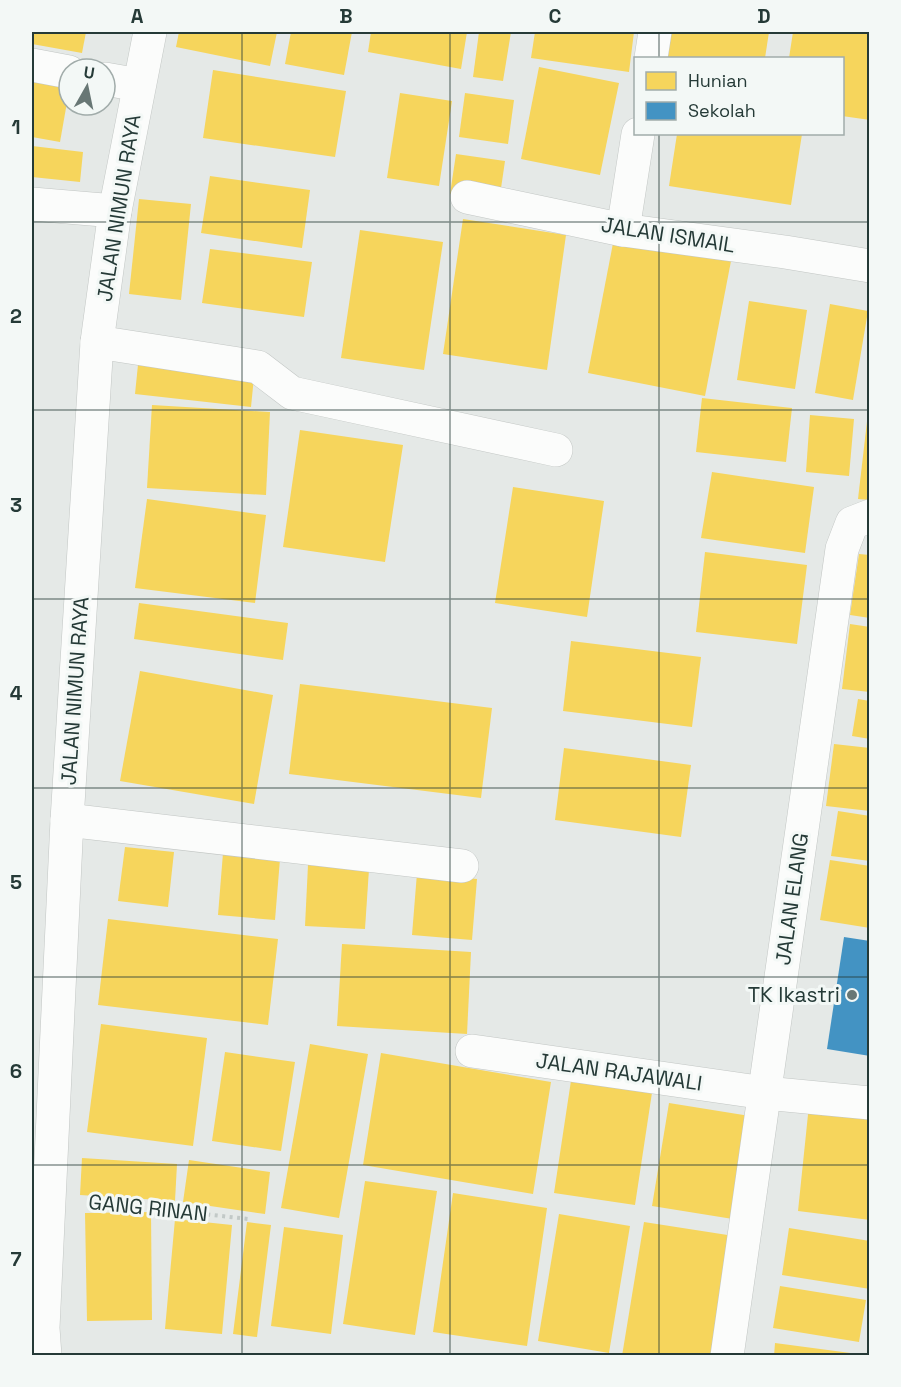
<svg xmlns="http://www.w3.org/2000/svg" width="901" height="1387" viewBox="0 0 901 1387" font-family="'Space Grotesk',sans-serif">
<rect width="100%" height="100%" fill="#e5e9e7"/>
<g fill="#f6d55c">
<path d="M 32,32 L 86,32 L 82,53 L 32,44 Z"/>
<path d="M 179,32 L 277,32 L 270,66 L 176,47 Z"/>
<path d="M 291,32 L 352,32 L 344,75 L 285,64 Z"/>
<path d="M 371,32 L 467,32 L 461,69 L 368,52 Z"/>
<path d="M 479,32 L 511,32 L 503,81 L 473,77 Z"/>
<path d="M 535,32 L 634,32 L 629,72 L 531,58 Z"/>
<path d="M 663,32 L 769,32 L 765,58 L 659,58 Z"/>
<path d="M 793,32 L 870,32 L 870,120 L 842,116 L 842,58 L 789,58 Z"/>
<path d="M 539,67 L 619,83 L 600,175 L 521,159 Z"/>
<path d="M 213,70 L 346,91 L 335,157 L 203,138 Z"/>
<path d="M 32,76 L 69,83 L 69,91 L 60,142 L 32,137 Z"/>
<path d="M 400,93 L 452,101 L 439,186 L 387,178 Z"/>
<path d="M 465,93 L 514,100 L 508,144 L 459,137 Z"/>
<path d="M 677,134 L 802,134 L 791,205 L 669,186 Z"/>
<path d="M 32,146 L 83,152 L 80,182 L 32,177 Z"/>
<path d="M 456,154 L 505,161 L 499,202 L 450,194 Z"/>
<path d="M 210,176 L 310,190 L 302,248 L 201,233 Z"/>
<path d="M 139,199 L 191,204 L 181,300 L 129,294 Z"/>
<path d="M 463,219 L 566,235 L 547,370 L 443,354 Z"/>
<path d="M 360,230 L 443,242 L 424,370 L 341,358 Z"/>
<path d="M 614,238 L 731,261 L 705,396 L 588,373 Z"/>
<path d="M 210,249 L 312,262 L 304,317 L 202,303 Z"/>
<path d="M 749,301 L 807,310 L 795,389 L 737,380 Z"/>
<path d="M 830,304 L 868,311 L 853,400 L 815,393 Z"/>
<path d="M 139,355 L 255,367 L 251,407 L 135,394 Z"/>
<path d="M 702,398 L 792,408 L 786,462 L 696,452 Z"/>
<path d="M 152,405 L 270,412 L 266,495 L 147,488 Z"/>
<path d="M 868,413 L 870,413 L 870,500 L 858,499 Z"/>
<path d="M 810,415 L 854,419 L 849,476 L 806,472 Z"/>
<path d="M 300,430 L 403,445 L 385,562 L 283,547 Z"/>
<path d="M 712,472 L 814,487 L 805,553 L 701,538 Z"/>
<path d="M 513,487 L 604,501 L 587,617 L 495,603 Z"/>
<path d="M 147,499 L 266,515 L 255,603 L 135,588 Z"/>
<path d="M 705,552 L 807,565 L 797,644 L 696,632 Z"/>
<path d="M 859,554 L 870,555 L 870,618 L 850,615 Z"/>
<path d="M 139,603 L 288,623 L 283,660 L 134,639 Z"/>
<path d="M 850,624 L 870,627 L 870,692 L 842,689 Z"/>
<path d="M 571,641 L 701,657 L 692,727 L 563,711 Z"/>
<path d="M 140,671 L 273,695 L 254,804 L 120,781 Z"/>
<path d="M 300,684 L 492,708 L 481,798 L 289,774 Z"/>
<path d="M 858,699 L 870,701 L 870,739 L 852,736 Z"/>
<path d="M 834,744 L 870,748 L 870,811 L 826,806 Z"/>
<path d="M 564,748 L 691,765 L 681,837 L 555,820 Z"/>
<path d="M 838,811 L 870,816 L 870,861 L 831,856 Z"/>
<path d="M 125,847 L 174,852 L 168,907 L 118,901 Z"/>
<path d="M 223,853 L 280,859 L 275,920 L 218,915 Z"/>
<path d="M 830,860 L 870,866 L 870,928 L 820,920 Z"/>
<path d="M 308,865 L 369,869 L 365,929 L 305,926 Z"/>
<path d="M 417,873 L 477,879 L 472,940 L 412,935 Z"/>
<path d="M 108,919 L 278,939 L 268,1025 L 98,1005 Z"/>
<path d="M 342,944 L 471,952 L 467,1034 L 337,1026 Z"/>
<path d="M 101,1024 L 207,1038 L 193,1146 L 87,1132 Z"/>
<path d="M 310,1044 L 368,1054 L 339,1218 L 281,1208 Z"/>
<path d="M 225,1052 L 295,1062 L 281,1151 L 212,1141 Z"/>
<path d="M 381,1053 L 551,1082 L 533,1194 L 363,1165 Z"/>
<path d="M 572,1074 L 653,1086 L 635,1205 L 554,1193 Z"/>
<path d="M 669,1103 L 756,1117 L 739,1220 L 652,1206 Z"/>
<path d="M 809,1105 L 870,1112 L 870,1220 L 798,1211 Z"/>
<path d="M 82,1158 L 177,1164 L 175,1201 L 80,1195 Z"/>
<path d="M 189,1160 L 270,1172 L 265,1214 L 183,1202 Z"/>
<path d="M 365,1181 L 437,1191 L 415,1335 L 343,1324 Z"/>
<path d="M 453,1193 L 547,1208 L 527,1346 L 433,1332 Z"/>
<path d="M 151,1212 L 152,1320 L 87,1321 L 85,1213 Z"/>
<path d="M 559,1214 L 630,1226 L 609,1353 L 538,1341 Z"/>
<path d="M 175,1219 L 232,1225 L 222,1334 L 165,1329 Z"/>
<path d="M 247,1222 L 271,1225 L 257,1337 L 233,1334 Z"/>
<path d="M 644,1222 L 734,1236 L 714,1356 L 622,1356 Z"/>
<path d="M 284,1227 L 343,1235 L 331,1334 L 271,1326 Z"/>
<path d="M 789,1228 L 870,1241 L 870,1289 L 782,1275 Z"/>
<path d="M 780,1286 L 866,1300 L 859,1342 L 773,1328 Z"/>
<path d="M 775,1343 L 858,1354 L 858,1356 L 774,1356 Z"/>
</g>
<path fill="#4393c3" d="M 844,937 L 870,941 L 870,1056 L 827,1049 Z"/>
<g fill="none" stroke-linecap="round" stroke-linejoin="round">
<defs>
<g id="street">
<path d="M 651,58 L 655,32"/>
<path d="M 32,65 L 69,72"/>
<path d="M 105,79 L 139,85"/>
<path d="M 467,197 L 623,230 L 785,252 L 870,266"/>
<path d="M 32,204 L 115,211"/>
<path d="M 623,230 L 638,134"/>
<path d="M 97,342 L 258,367 L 292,393 L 556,450"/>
<path d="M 67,820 L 462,866"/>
<path d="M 472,1051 L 765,1093 L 870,1103"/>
<path d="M 45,1356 L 43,1328 L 67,820 L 97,342 L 115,211 L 150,32"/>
<path d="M 727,1356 L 842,549 L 852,523 L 870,516"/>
</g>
</defs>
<use href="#street" stroke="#c2c6c4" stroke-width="34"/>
<path stroke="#c2c9c7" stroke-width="4" stroke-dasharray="3 4.5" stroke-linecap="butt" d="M 88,1201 L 248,1219"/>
<use href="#street" stroke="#fbfcfb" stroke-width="33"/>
</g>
<path fill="none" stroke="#253a37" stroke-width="1.5" stroke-opacity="0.55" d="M 242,32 L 242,1356M 450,32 L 450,1356M 659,32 L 659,58M 659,134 L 659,1356M 32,222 L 870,222M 32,410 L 870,410M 32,599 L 870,599M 32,788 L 870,788M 32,977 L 870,977M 32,1165 L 870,1165"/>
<circle fill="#687775" stroke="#f3f8f6" stroke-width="2" cx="852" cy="995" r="6"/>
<g text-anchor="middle" stroke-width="6" stroke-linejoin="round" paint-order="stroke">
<g font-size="21" fill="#253a37" stroke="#f3f8f6">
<text transform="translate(119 208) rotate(-81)" y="7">JALAN NIMUN RAYA</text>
<text transform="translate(668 235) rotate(9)" y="7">JALAN ISMAIL</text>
<text transform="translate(75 691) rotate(-86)" y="7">JALAN NIMUN RAYA</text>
<text transform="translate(792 899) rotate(-82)" y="7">JALAN ELANG</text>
<text transform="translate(619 1072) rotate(8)" y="7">JALAN RAJAWALI</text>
<text transform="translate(148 1208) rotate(6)" y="7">GANG RINAN</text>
</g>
<g font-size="21" fill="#253a37" stroke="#f3f8f6" text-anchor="end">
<text x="840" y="1002">TK Ikastri</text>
</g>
</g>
<rect width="901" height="1387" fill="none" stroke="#f3f8f6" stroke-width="66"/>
<rect x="634" y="57" width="210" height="78" fill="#f3f8f6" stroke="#a1acaa" stroke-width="1.5"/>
<rect x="646" y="72" width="30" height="18" fill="#f6d55c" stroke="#a1acaa" stroke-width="1.5"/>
<text x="688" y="87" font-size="18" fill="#253a37">Hunian</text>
<rect x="646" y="102" width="30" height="18" fill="#4393c3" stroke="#a1acaa" stroke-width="1.5"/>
<text x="688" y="117" font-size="18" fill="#253a37">Sekolah</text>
<g transform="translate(87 87) rotate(9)"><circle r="28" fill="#f3f8f6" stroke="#a1acaa" stroke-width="1.5"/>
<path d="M0-4.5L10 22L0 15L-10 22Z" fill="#687775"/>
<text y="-9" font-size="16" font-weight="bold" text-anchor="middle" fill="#253a37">U</text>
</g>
<rect x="33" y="33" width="835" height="1321" fill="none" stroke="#253a37" stroke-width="2"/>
<g font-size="20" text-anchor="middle" font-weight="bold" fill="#253a37">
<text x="137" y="23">A</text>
<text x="346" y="23">B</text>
<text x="555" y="23">C</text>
<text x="764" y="23">D</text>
<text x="16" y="134">1</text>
<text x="16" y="323">2</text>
<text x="16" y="512">3</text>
<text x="16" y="700">4</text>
<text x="16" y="889">5</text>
<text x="16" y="1078">6</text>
<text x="16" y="1266">7</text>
</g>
</svg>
